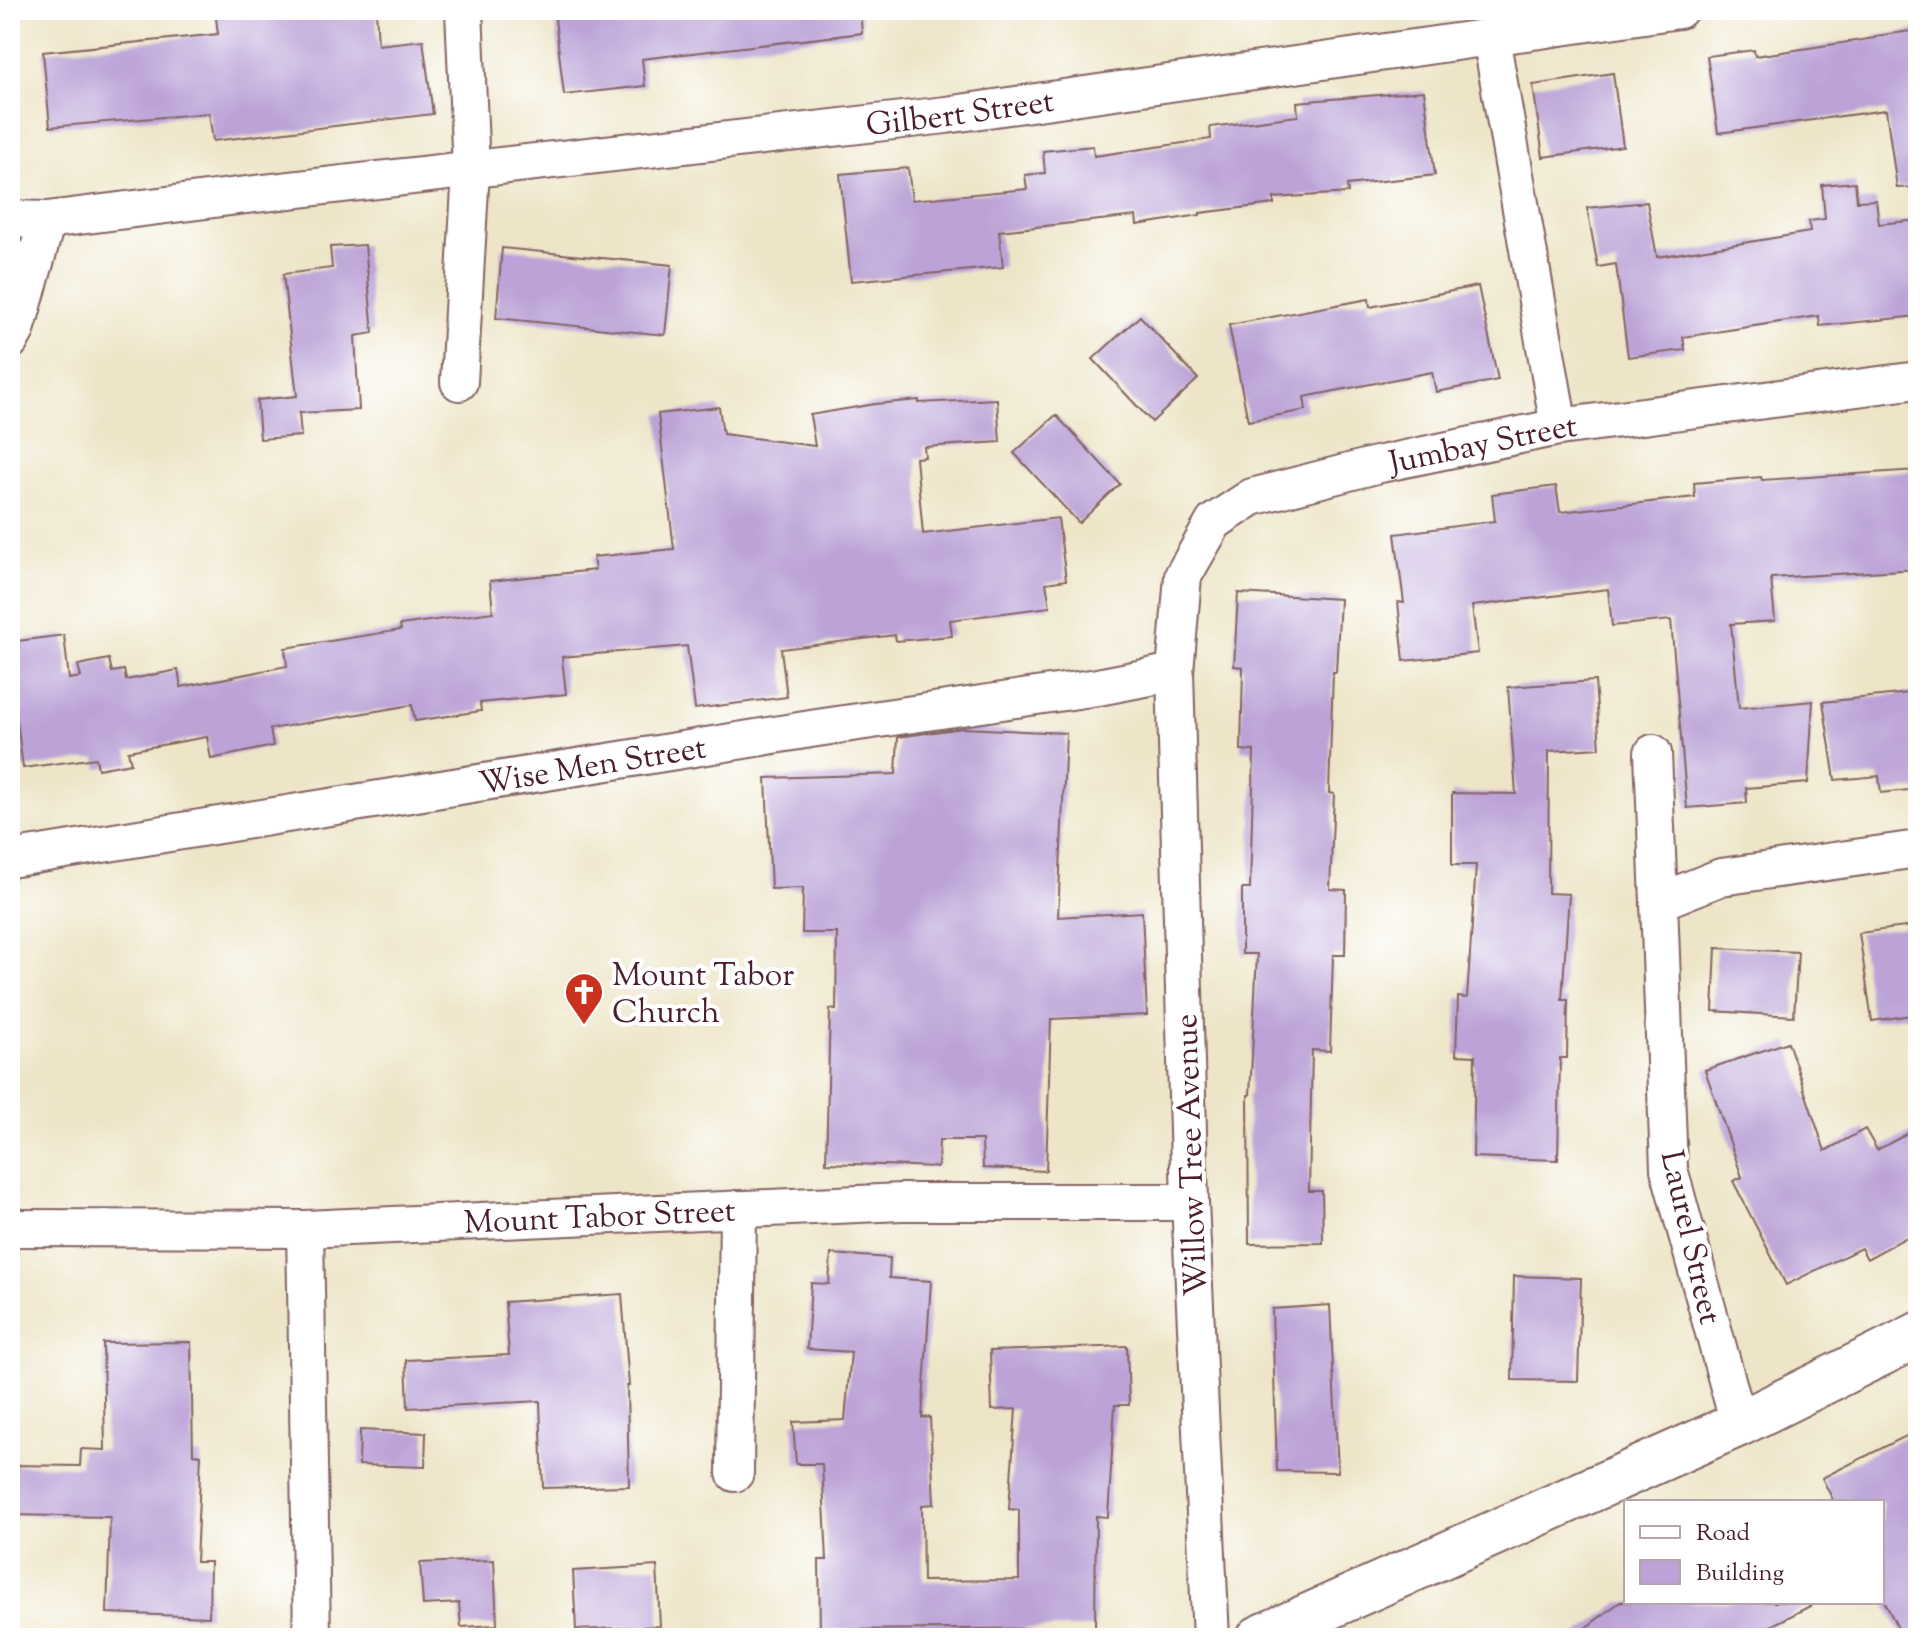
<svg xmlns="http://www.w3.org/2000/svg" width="1928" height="1648" viewBox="0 0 1928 1648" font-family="'Sorts Mill Goudy',serif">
<rect width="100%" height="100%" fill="#fff"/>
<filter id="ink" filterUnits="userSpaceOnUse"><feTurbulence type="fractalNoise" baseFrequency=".0125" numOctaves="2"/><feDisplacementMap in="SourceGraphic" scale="16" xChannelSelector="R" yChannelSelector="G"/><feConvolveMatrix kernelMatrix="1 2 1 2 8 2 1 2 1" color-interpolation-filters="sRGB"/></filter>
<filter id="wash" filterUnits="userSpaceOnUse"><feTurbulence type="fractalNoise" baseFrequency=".006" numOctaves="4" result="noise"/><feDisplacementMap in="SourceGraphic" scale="32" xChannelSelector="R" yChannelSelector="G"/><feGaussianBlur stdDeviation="1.8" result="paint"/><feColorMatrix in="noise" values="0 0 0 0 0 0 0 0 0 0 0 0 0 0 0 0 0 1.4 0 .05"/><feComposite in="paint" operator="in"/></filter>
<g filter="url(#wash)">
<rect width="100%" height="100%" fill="#eee5c8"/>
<g id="blocks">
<g fill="#bba3d7">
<path d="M 215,10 L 376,10 L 378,45 L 423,40 L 433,114 L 213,141 L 209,113 L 50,127 L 43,52 L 218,34 Z"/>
<path d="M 554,10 L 860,10 L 862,33 L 642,59 L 645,86 L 564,95 Z"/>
<path d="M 1918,30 L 1918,187 L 1897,188 L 1886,110 L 1718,133 L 1707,56 L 1754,50 L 1755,56 L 1875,38 L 1875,36 Z"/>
<path d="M 1613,73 L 1623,146 L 1543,157 L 1533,85 Z"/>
<path d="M 1424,91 L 1435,175 L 1347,185 L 1348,193 L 1274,198 L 1274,204 L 1200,213 L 1200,215 L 1137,225 L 1136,216 L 999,231 L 1003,267 L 851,281 L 840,174 L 908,168 L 912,200 L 1027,189 L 1025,175 L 1045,173 L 1043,151 L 1093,146 L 1094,156 L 1211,139 L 1210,127 L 1298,116 L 1297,102 Z"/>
<path d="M 1855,182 L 1857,201 L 1876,200 L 1879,224 L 1918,220 L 1918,316 L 1820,326 L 1819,316 L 1683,337 L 1685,350 L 1628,357 L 1616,264 L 1598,267 L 1587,208 L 1647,202 L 1657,257 L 1810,232 L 1809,221 L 1825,219 L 1822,185 Z"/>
<path d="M 365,245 L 373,333 L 355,336 L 359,410 L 299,413 L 301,436 L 260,439 L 257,400 L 297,396 L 283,274 L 332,268 L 330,247 Z"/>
<path d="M 502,248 L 672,265 L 665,335 L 496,318 Z"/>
<path d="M 1478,286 L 1498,380 L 1436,392 L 1432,372 L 1304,397 L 1306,410 L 1248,421 L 1229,325 L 1369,299 L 1370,307 Z"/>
<path d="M 1140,316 L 1198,379 L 1152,422 L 1093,359 Z"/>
<path d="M 997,399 L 1000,442 L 924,447 L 925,457 L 916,458 L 923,534 L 1058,518 L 1066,580 L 1046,583 L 1050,607 L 950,620 L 952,636 L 896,641 L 895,635 L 781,649 L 787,697 L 695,709 L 687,646 L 562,657 L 566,694 L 480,703 L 481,711 L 415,721 L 412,705 L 270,729 L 273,746 L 211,759 L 207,737 L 128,751 L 131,763 L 98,769 L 96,758 L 23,768 L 13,688 L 10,688 L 10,642 L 64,635 L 69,679 L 81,677 L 78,665 L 109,659 L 112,672 L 124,670 L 126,680 L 178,670 L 181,687 L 287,666 L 285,648 L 401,630 L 400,625 L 493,612 L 490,581 L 595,570 L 593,557 L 674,549 L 658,414 L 719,407 L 723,434 L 815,446 L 810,415 L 875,404 L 919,400 L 919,403 Z"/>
<path d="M 1056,415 L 1120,484 L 1079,523 L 1014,453 Z"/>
<path d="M 1918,470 L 1918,569 L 1771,578 L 1775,621 L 1731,624 L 1739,708 L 1813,701 L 1808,783 L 1746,788 L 1747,803 L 1687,808 L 1671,620 L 1612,626 L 1608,589 L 1472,606 L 1478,653 L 1404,661 L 1398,602 L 1404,603 L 1395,534 L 1495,521 L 1492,494 L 1556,486 L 1560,512 L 1695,497 L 1694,483 L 1761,477 L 1762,480 Z"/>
<path d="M 1238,593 L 1340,599 L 1336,672 L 1333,672 L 1329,793 L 1334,794 L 1330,889 L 1346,890 L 1345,955 L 1333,955 L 1330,1051 L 1312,1050 L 1309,1191 L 1322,1191 L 1323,1243 L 1249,1244 L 1248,1095 L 1250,1095 L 1257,954 L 1242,954 L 1242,889 L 1250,889 L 1254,751 L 1241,750 L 1243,667 L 1234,666 Z"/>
<path d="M 1595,681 L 1600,748 L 1549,751 L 1548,893 L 1569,894 L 1562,1000 L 1568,1000 L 1567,1058 L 1560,1058 L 1558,1160 L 1473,1157 L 1475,1056 L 1456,1055 L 1458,997 L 1467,998 L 1476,865 L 1452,865 L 1452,793 L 1516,794 L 1508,687 Z"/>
<path d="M 1918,692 L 1918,789 L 1881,793 L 1879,776 L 1835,780 L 1823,702 Z"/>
<path d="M 963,728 L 1066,733 L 1058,917 L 1142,912 L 1147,1015 L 1051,1019 L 1046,1171 L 983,1168 L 982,1140 L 939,1140 L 938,1167 L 826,1163 L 830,1009 L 836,1010 L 837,933 L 802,933 L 803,888 L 771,889 L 766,778 L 896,774 L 898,737 Z"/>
<path d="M 1912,926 L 1918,966 L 1918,1014 L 1872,1021 L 1859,933 Z"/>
<path d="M 1716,948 L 1798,952 L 1794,1016 L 1713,1011 Z"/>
<path d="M 1788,1042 L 1825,1151 L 1865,1129 L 1877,1150 L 1918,1128 L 1918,1231 L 1867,1259 L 1861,1248 L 1786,1285 L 1733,1181 L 1742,1177 L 1705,1070 Z"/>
<path d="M 831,1254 L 890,1258 L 889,1278 L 931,1281 L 922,1418 L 930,1417 L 934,1504 L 922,1505 L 923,1581 L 1019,1580 L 1019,1510 L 1009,1509 L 1016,1409 L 992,1410 L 990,1351 L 1127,1346 L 1129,1405 L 1115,1405 L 1108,1517 L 1096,1516 L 1095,1628 L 820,1630 L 819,1560 L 827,1560 L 822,1464 L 796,1464 L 793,1422 L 845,1420 L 851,1352 L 807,1349 L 811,1283 L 829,1284 Z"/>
<path d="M 1514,1276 L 1581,1278 L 1578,1381 L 1512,1380 Z"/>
<path d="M 622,1294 L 629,1386 L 627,1386 L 629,1486 L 543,1488 L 540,1401 L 408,1408 L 406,1360 L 509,1355 L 505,1302 Z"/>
<path d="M 1330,1305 L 1338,1472 L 1277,1471 L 1272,1309 Z"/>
<path d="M 191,1342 L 193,1454 L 201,1455 L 196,1562 L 210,1562 L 209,1617 L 107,1613 L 110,1517 L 10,1515 L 10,1465 L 80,1466 L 81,1449 L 105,1450 L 103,1343 Z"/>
<path d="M 360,1430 L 426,1433 L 425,1467 L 359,1465 Z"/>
<path d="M 1918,1430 L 1918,1638 L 1903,1638 L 1882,1597 L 1882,1502 L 1834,1502 L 1822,1478 Z"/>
<path d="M 494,1560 L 497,1625 L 461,1627 L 459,1603 L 423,1605 L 420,1563 Z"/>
<path d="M 657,1566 L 660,1626 L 576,1630 L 573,1571 Z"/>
<path d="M 1620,1602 L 1818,1602 L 1747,1638 L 1572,1638 Z"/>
</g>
</g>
</g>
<g filter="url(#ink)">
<use href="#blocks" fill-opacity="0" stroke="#836462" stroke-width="2"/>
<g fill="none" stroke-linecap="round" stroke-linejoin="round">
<defs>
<g id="minor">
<path d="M 1491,37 L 1559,427"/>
<path id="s1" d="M 10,219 L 47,220 L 238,196 L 946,115 L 1679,10"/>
<path d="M 10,341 L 16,330 L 47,220"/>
<path d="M 459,382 L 471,170 L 464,10"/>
<path d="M 1653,753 L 1659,902"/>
<path id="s2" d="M 10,859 L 817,728 L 1098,687 L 1175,672"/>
<path id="s3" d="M 10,1228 L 305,1229 L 902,1202 L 1190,1202"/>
<path d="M 305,1229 L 312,1638"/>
<path d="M 1739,1424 L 1669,1169 L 1659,902 L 1721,877 L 1918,849"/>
<path d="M 735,1473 L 738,1209"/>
<path id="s4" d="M 1211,1638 L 1190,1202 L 1175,672 L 1183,576 L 1214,522 L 1252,497 L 1376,465 L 1559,427 L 1918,380"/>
</g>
<path id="tertiary" d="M 1259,1638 L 1739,1424 L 1918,1335"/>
</defs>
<use href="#minor" stroke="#836462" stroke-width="40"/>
<use href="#tertiary" stroke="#836462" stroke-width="48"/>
<use href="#minor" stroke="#fff" stroke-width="36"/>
<use href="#tertiary" stroke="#fff" stroke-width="44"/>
</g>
</g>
<defs>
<symbol id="church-pin" viewBox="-11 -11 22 30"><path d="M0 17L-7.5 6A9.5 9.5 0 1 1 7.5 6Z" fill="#c8321e" stroke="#fff"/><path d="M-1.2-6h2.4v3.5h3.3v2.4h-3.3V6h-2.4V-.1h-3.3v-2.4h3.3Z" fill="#fff"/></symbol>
</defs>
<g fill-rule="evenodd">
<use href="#church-pin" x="562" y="970" width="44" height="60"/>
</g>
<g text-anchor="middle" stroke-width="8" stroke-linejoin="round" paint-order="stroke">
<g font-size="32" fill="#4a1f2b" stroke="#fff">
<text dy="11" stroke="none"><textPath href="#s1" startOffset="956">Gilbert Street</textPath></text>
<text dy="11" stroke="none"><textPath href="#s4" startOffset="1408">Jumbay Street</textPath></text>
<text dy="11" stroke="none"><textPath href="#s2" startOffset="590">Wise Men Street</textPath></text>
<text transform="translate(1190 1155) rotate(-92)" y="11">Willow Tree Avenue</text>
<text dy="11" stroke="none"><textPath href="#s3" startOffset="590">Mount Tabor Street</textPath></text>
<text transform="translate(1692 1237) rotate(77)" y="11">Laurel Street</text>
</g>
<g font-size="32" fill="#4a1f2b" stroke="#fff" text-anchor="start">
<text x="612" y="985">Mount Tabor<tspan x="612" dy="37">Church</tspan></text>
</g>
</g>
<rect width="1928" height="1648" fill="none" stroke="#fff" stroke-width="40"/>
<rect x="1624" y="1500" width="260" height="104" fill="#ffffff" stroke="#b7a5aa" stroke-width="2"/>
<rect x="1640" y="1526" width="40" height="12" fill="#ffffff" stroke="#b7a5aa" stroke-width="2"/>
<text x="1696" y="1540" font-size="24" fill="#4a1f2b">Road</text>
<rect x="1640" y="1560" width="40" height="24" fill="#bba3d7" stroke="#b7a5aa" stroke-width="2"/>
<text x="1696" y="1580" font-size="24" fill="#4a1f2b">Building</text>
</svg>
